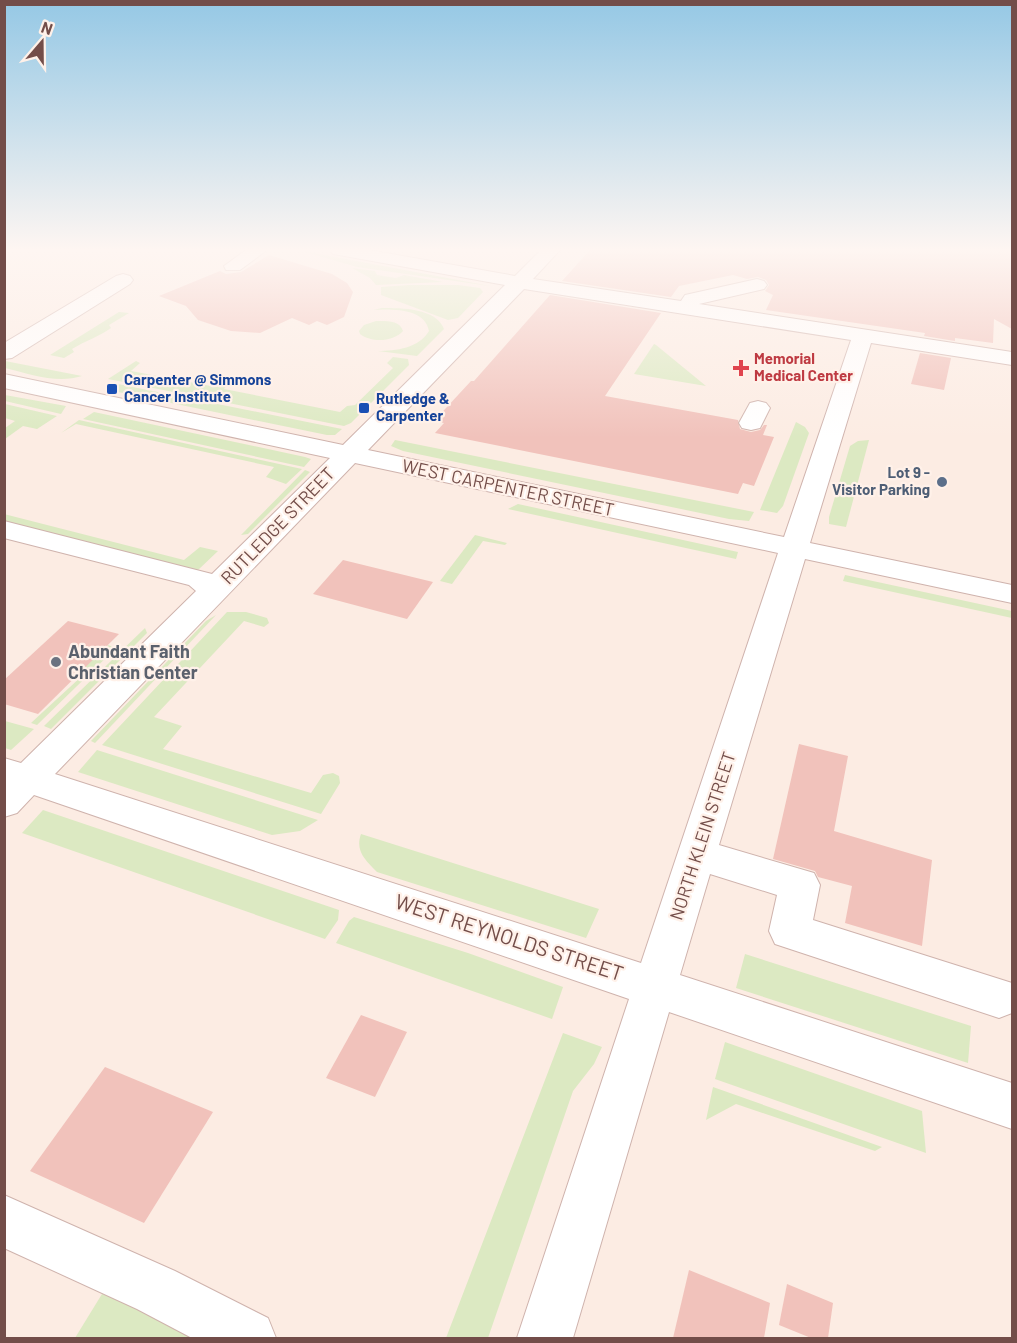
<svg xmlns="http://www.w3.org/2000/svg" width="1017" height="1343" viewBox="0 0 1017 1343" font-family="Barlow,sans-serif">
<rect width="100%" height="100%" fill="#fcece3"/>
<g fill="#dce9c2">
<path d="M 298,250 L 490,286 L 357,267 Z"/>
<path d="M 352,268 L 375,271 L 377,275 L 396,278 L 404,275 L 443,282 L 376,285 L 370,278 Z"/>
<path d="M 409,285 L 458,285 L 480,288 L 483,292 L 458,318 L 448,320 L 381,295 L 381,287 Z"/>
<path d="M 382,308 C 402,308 436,308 444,329 L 417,356 L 378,351 C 396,351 419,348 429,331 C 425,308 391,309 373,310 Z"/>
<path d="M 119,312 L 129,313 L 109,325 L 111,328 C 98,337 85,341 72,349 L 74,352 L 64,358 L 50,355 Z"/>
<path d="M 376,321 C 386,321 400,320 403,331 C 393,342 372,343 360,334 L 359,331 L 364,325 Z"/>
<path d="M 654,344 L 656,345 L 706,386 L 634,374 Z"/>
<path d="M 393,357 L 408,359 L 409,365 L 351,423 L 344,426 L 108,379 L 136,361 L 140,363 L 131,371 L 216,387 L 224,381 L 231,380 L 224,389 L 340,412 L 347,406 L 355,405 L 393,368 L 387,363 Z"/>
<path d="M 5,361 L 82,376 C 57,384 30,374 5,368 Z"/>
<path d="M 108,382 L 342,429 L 335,435 L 327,435 L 113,391 L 106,388 Z"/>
<path d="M 5,395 L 66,406 L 61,414 L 5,401 Z"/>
<path d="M 5,404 L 57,416 L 37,429 L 23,426 L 5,439 L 5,428 L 15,421 L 5,418 Z"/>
<path d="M 94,412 L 305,457 L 311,459 L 304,467 L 83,419 Z"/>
<path d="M 79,420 L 302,469 L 286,484 L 266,477 L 274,467 L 76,424 L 61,433 Z"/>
<path d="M 796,422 L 805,427 L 809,433 L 783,506 L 777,513 L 760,510 Z"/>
<path d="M 395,440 L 754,512 L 749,521 L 729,519 L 403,451 L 391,446 Z"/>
<path d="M 869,440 L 846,527 L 829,524 L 829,517 L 850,446 L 858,441 Z"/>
<path d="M 305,470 L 310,472 L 248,534 L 241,535 Z"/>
<path d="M 518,504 L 738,552 L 736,559 L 508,509 Z"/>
<path d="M 4,514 L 184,560 L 200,547 L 218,551 L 198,570 L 5,522 Z"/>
<path d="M 475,535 L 507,543 L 505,545 L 483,541 L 452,584 L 440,581 Z"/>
<path d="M 845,575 L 1012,611 L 1012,618 L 843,581 Z"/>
<path d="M 227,612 L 246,612 L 267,618 L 269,623 L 264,627 L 244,621 L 154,717 L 182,726 L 163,749 L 311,793 L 323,775 L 333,773 L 339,776 L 340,783 L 321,814 L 102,745 Z"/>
<path d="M 216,615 L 95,743 L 91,741 L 206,621 Z"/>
<path d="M 145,628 L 147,633 L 51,729 L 44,726 Z"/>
<path d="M 108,645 L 116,648 L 37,725 L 31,723 L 83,675 L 79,672 Z"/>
<path d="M 4,721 L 5,721 L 34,729 L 11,750 L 5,748 Z"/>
<path d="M 97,750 L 318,820 L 300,831 L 272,835 L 78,772 Z"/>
<path d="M 43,810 L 339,910 L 338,920 L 325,939 L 22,833 Z"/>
<path d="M 361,834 L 599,909 L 586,938 L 377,872 C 365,860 355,851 361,834 Z"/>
<path d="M 354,917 L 468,953 L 563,987 L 552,1019 L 336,943 L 349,921 Z"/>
<path d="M 745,954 L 971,1026 L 968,1063 L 736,988 Z"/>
<path d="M 563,1033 L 602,1047 L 594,1064 L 573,1091 L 488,1338 L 446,1338 Z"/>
<path d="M 725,1042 L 922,1111 L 926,1153 L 715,1079 Z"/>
<path d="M 713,1087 L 882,1147 L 875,1151 L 736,1104 L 706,1120 Z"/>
<path d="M 102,1294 L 143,1303 L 211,1338 L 75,1338 Z"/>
</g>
<g fill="#f1c2bb">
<path d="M 590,250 L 1012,250 L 1012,329 L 994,319 L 993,343 L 955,338 L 955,341 L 924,336 L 925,333 L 766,310 L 773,295 L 765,291 L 769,285 L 766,280 L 758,277 L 747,279 L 733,275 L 679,286 L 671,297 L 562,281 Z"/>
<path d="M 269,255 L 332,274 L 347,283 L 353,292 L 344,317 L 327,325 L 317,321 L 309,325 L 292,318 L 260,333 L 231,331 L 198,320 L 186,306 L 159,296 L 220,271 L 226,274 L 241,272 Z"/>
<path d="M 550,295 L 661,313 L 605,396 L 738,420 L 740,429 L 751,432 L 760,430 L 764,425 L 767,425 L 763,435 L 774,437 L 754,486 L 743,483 L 738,494 L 435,433 L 444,423 L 434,421 L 471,381 L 474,381 Z"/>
<path d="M 920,353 L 951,358 L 944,390 L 911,384 Z"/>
<path d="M 343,560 L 433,582 L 407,619 L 313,594 Z"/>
<path d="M 68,621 L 119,634 L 38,714 L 4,704 L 4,680 Z"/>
<path d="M 799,744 L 848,756 L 834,831 L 932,860 L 922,946 L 845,923 L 852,886 L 818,877 L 815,871 L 773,859 Z"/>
<path d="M 361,1015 L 407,1032 L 375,1097 L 326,1078 Z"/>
<path d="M 105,1067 L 213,1112 L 144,1223 L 30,1171 Z"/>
<path d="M 689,1270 L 770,1303 L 764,1338 L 673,1338 Z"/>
<path d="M 787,1284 L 833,1303 L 828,1338 L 811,1338 L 779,1325 Z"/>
</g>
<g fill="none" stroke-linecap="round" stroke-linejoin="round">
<defs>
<g id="minor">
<path d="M 246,250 L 267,250 L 240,270 L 226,270 L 224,266 Z"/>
<path d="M 330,250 L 369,250 L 515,276 L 541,250 L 560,250 L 533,279 L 681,301 L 685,295 L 757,279 L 764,281 L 767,285 L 764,289 L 699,304 L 1012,352 L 1012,365 L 871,343 L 810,543 L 1012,585 L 1012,603 L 805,559 L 719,845 L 814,873 L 820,885 L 813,920 L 1012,983 L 1012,1013 L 999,1018 L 775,944 L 769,931 L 777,895 L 710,874 L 680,975 L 1012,1083 L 1012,1129 L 669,1012 L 573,1338 L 517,1338 L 629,999 L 34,795 L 17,813 L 4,817 L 4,758 L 21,763 L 196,591 L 189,585 L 4,538 L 4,521 L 212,574 L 330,458 L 4,388 L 4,374 L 343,445 L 505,285 L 339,255 L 333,254 ZM 524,289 L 851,340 L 784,537 L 368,450 ZM 355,463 L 778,553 L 641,963 L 55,774 Z"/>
<path d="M 123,274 L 130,276 L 133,280 L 130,284 L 12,358 L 4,359 L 4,343 L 116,276 Z"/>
<path d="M 758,401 L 766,403 L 770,408 L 760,428 L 751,430 L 742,428 L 739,423 L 750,403 Z"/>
<path d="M 4,1195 L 175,1271 L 268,1318 L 276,1338 L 192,1338 L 137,1309 L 4,1248 Z"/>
</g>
</defs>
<use href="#minor" stroke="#cfb3ad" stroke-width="2"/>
<use href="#minor" fill="#fff" fill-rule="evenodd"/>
</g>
<linearGradient id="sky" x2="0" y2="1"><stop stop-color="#95c8e5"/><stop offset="0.57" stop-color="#fef6f2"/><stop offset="1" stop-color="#fef6f2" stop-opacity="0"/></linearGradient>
<rect width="1017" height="438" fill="url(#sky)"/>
<path fill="#e0444e" stroke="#fff1e9" stroke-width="2" d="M738 359h6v6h6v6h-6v6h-6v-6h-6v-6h6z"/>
<g fill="#1a4fb4" stroke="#fff1e9" stroke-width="2">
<rect x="106" y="383" width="12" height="12" rx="3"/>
<rect x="358" y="402" width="12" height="12" rx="3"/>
</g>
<circle fill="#5c6f8a" stroke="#fff1e9" stroke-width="2" cx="942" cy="482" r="6"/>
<circle fill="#6b7280" stroke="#fff1e9" stroke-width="2" cx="56" cy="662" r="6"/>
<g text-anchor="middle" stroke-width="4.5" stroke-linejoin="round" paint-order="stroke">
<g font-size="15" font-weight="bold" fill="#be3a42" stroke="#fff1e9" text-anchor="start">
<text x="754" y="364">Memorial<tspan x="754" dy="17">Medical Center</tspan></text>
</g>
<g font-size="15" font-weight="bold" fill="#164399" stroke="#fff1e9" text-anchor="start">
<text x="124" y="385">Carpenter @ Simmons<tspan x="124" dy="17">Cancer Institute</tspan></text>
<text x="376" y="404">Rutledge &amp;<tspan x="376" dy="17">Carpenter</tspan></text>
</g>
<g font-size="15" font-weight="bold" fill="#4e5e75" stroke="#fff1e9" text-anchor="end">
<text x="930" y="478">Lot 9 -<tspan x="930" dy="17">Visitor Parking</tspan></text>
</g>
<g font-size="18" fill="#734d49" stroke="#fff1e9">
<text transform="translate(508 488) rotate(12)" y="6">WEST CARPENTER STREET</text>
<text transform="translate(278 526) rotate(-46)" y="6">RUTLEDGE STREET</text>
<text transform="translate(703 836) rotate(-72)" y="6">NORTH KLEIN STREET</text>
</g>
<g font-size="18" font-weight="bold" fill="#5b616d" stroke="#fff1e9" text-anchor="start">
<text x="68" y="658">Abundant Faith<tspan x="68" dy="21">Christian Center</tspan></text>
</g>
<g font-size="21" fill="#734d49" stroke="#fff1e9">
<text transform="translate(509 938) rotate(18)" y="7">WEST REYNOLDS STREET</text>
</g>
</g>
<rect width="1017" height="1343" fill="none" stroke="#734d49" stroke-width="12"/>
<g transform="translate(42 42) rotate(20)" stroke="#fff1e9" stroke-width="4.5" paint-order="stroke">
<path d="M0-4.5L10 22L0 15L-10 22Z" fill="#734d49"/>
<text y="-9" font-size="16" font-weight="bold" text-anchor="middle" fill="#734d49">N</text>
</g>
</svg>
